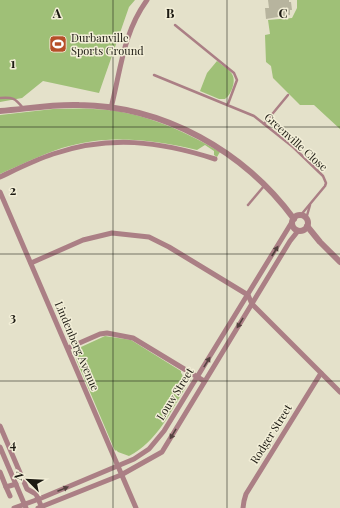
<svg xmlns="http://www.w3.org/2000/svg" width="340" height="508" viewBox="0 0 340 508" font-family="'Playfair Display',serif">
<rect width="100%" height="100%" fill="#e4e1ca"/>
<g fill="#9fc077">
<path d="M 0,0 L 135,0 L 129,7 L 99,93 L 43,81 L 22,98 L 0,102 Z"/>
<path d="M 297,0 L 340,0 L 340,129 L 314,105 L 300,105 L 273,78 L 271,66 L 266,62 L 265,35 L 270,34 L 268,20 L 292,18 L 297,8 Z"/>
<path d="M 217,61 C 228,70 238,73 232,89 C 230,93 229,96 225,99 L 219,99 L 200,91 L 207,73 Z"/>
<path d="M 53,109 C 66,109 79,108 93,109 C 138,110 181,129 220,152 L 217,157 L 214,155 L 214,151 L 205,145 L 197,150 C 152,139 107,134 62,148 C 41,155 20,165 0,174 L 0,115 Z"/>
<path d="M 105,336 L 131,340 L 181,371 L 181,373 L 182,374 L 186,387 C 170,412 157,442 129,456 L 118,452 L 116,450 L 115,451 L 76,359 L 81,347 Z"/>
</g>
<path fill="#b7b49e" d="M 268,0 L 289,0 L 289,2 L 291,2 L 292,10 L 290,10 L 290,15 L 266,19 L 265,8 L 269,8 Z"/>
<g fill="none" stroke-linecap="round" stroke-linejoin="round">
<g stroke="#ab7f85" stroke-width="2.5">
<path d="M 175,25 L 234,73 L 237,80 L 228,104"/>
<path d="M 154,75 L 254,116 L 293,147 L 323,176 L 326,183 L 325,186 L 300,216"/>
<path d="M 0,98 C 13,97 15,98 23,108"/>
<path d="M 264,124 L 288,95"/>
<path d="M 248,205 L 264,186"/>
<path d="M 306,219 L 310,205"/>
</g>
<g stroke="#ab7f85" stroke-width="5">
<path d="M 111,108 C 121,69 123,33 147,0"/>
<path d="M 0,177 C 17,169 35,160 53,154 C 110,135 159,141 215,159"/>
<path d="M 0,192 L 136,508"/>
<path d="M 31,263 L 83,240 L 112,233 L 149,237 L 169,247 L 248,295 L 252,304 L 340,392"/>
<path d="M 68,348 L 100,334 L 107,333 L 133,338 L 204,381"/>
<path d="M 0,426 L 27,489 L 36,494 L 42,508"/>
<path d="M 0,447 L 26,508"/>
<path d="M 0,472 L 6,487 L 16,484"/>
<path d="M 6,487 L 10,496"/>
<path d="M 14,508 L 39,499 L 134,459 L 149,449 L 164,431 L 292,222"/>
<path d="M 38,508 L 121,475 L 162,452 L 290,241 L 298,231"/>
<path d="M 243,508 L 244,501 L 246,494 L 321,373"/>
</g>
<g stroke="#ab7f85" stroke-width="6">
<path d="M 0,111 C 26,109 52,104 79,105 C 164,106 244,151 294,219"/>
<circle cx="300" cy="223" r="8"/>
<path d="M 307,226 L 320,242 L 340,262"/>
</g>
</g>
<defs><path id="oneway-solid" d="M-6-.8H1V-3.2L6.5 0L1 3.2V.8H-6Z"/></defs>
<g fill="#554240">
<use href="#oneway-solid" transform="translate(275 251) rotate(-58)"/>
<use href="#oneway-solid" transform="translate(240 323) rotate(121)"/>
<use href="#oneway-solid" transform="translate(207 362) rotate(-58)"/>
<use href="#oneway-solid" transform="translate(173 434) rotate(121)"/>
<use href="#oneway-solid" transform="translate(63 489) rotate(-22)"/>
</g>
<path fill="none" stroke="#1c1a12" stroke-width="1" stroke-opacity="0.55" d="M 113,0 L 113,508M 227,0 L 227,508M 0,127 L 340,127M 0,254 L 340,254M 0,381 L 340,381"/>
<defs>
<symbol id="stadium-square" viewBox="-11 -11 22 22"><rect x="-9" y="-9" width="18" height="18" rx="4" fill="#b64f29" stroke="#f2eed7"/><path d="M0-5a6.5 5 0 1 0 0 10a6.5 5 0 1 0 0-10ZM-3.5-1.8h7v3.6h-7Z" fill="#fff"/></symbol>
</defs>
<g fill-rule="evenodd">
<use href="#stadium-square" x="48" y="34" width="20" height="20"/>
</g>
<g text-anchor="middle" stroke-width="3" stroke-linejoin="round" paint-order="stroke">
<g font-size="11" fill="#1c1a12" stroke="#f2eed7" text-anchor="start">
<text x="71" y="42">Durbanville<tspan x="71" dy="13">Sports Ground</tspan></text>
</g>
<g font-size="11" fill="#1c1a12" stroke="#f2eed7">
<text transform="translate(296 142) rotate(42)" y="4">Greenville Close</text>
<text transform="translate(77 346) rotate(67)" y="4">Lindenberg Avenue</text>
<text transform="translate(175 394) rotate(-58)" y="4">Louw Street</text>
<text transform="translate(271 434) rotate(-58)" y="4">Rodger Street</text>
</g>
</g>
<g font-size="13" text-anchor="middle" font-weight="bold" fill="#1c1a12" stroke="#f2eed7" stroke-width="3" stroke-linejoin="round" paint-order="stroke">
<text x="57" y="18">A</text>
<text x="170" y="18">B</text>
<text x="283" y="18">C</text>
<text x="13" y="68">1</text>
<text x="13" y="195">2</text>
<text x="13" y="322">3</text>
<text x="13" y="449">4</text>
</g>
<g transform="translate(28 480) rotate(294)" stroke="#f2eed7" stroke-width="3" paint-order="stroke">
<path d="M0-3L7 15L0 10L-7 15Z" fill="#1c1a12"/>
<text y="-6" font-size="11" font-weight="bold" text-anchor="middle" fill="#1c1a12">N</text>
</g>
</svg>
